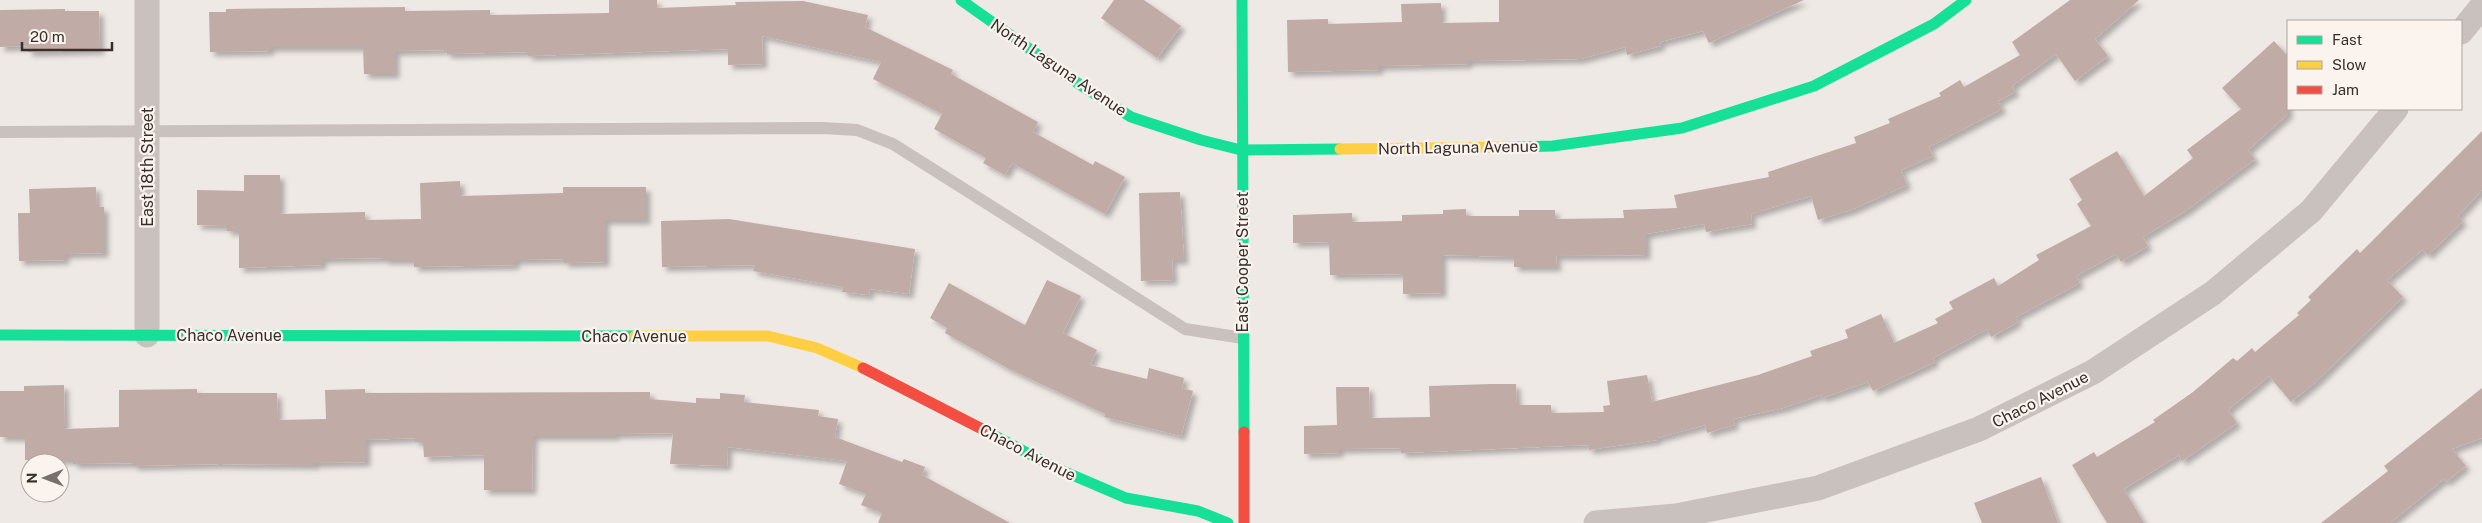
<svg xmlns="http://www.w3.org/2000/svg" width="2482" height="523" viewBox="0 0 2482 523" font-family="'Public Sans',sans-serif">
<defs>
<filter id="shadow"><feDropShadow dx="4.5" dy="4.5" stdDeviation="2.5" flood-color="#0004"/></filter>
</defs>
<rect width="100%" height="100%" fill="#efe9e5"/>
<g fill="#c1aba7" filter="url(#shadow)">
<path d="M 609,0 L 657,0 L 657,8 L 736,5 L 735,2 L 803,1 L 868,15 L 865,27 L 953,70 L 951,74 L 1038,122 L 1033,132 L 1093,165 L 1095,161 L 1125,177 L 1105,214 L 1012,163 L 1005,175 L 983,163 L 986,158 L 934,129 L 942,114 L 873,79 L 881,62 L 762,36 L 763,64 L 728,65 L 728,49 L 528,56 L 528,52 L 447,54 L 446,50 L 395,51 L 395,74 L 364,74 L 363,47 L 270,47 L 270,51 L 210,52 L 209,12 L 226,12 L 226,9 L 405,7 L 405,11 L 490,10 L 490,15 L 609,13 Z"/>
<path d="M 1114,0 L 1144,0 L 1181,26 L 1157,58 L 1101,18 Z"/>
<path d="M 1499,0 L 1804,0 L 1709,43 L 1703,31 L 1660,42 L 1661,46 L 1627,55 L 1625,47 L 1580,59 L 1468,61 L 1468,64 L 1379,66 L 1379,70 L 1288,72 L 1287,20 L 1328,19 L 1328,24 L 1402,22 L 1401,4 L 1441,3 L 1441,23 L 1499,22 Z"/>
<path d="M 2070,0 L 2139,0 L 2095,39 L 2108,56 L 2075,81 L 2056,54 L 2012,86 L 2015,92 L 1998,101 L 2002,109 L 1929,147 L 1933,156 L 1901,170 L 1907,185 L 1851,210 L 1818,220 L 1811,196 L 1751,214 L 1752,224 L 1706,232 L 1704,224 L 1646,234 L 1646,255 L 1556,256 L 1557,267 L 1514,267 L 1514,257 L 1442,255 L 1442,293 L 1403,294 L 1403,274 L 1330,275 L 1329,242 L 1293,243 L 1293,215 L 1352,213 L 1352,222 L 1402,221 L 1402,215 L 1443,214 L 1443,210 L 1466,209 L 1466,216 L 1519,216 L 1519,210 L 1555,210 L 1555,219 L 1624,218 L 1623,210 L 1677,208 L 1674,195 L 1769,177 L 1768,172 L 1856,143 L 1854,137 L 1890,123 L 1888,119 L 1941,96 L 1939,93 L 1960,80 L 1964,87 L 2020,55 L 2012,42 Z"/>
<path d="M 65,9 L 65,11 L 99,11 L 100,50 L 28,52 L 28,46 L 0,47 L 0,10 Z"/>
<path d="M 2274,41 L 2288,56 L 2288,114 L 2248,150 L 2255,159 L 2187,210 L 2143,237 L 2148,246 L 2121,262 L 2116,254 L 2076,276 L 2080,283 L 2016,317 L 2018,322 L 1991,337 L 1987,329 L 1933,358 L 1935,362 L 1873,391 L 1868,382 L 1822,398 L 1821,395 L 1783,408 L 1733,419 L 1735,425 L 1707,433 L 1705,425 L 1657,438 L 1657,440 L 1589,450 L 1588,445 L 1401,453 L 1401,448 L 1339,449 L 1339,453 L 1304,454 L 1304,426 L 1337,425 L 1336,387 L 1369,387 L 1370,418 L 1430,417 L 1429,386 L 1491,384 L 1516,384 L 1517,405 L 1551,405 L 1551,413 L 1604,412 L 1603,406 L 1610,405 L 1607,381 L 1647,375 L 1652,402 L 1758,375 L 1812,356 L 1810,351 L 1848,338 L 1845,330 L 1881,314 L 1894,343 L 1938,323 L 1935,319 L 1953,309 L 1949,302 L 1994,278 L 1998,286 L 2039,260 L 2036,255 L 2091,226 L 2077,204 L 2082,200 L 2069,179 L 2117,151 L 2144,196 L 2193,158 L 2187,150 L 2241,109 L 2222,88 Z"/>
<path d="M 2482,131 L 2482,190 L 2458,216 L 2463,221 L 2428,255 L 2422,250 L 2387,280 L 2403,297 L 2317,381 L 2291,402 L 2269,376 L 2228,410 L 2237,423 L 2182,461 L 2179,455 L 2124,489 L 2144,523 L 2107,523 L 2072,465 L 2094,452 L 2097,457 L 2155,422 L 2153,420 L 2193,392 L 2233,358 L 2237,361 L 2252,348 L 2255,352 L 2299,315 L 2297,313 L 2311,300 L 2308,297 L 2357,249 L 2360,253 Z"/>
<path d="M 244,175 L 280,175 L 280,214 L 365,212 L 365,220 L 421,219 L 420,183 L 460,181 L 460,196 L 563,193 L 563,187 L 646,187 L 646,220 L 605,220 L 605,262 L 564,263 L 564,259 L 515,260 L 515,265 L 414,267 L 414,260 L 384,260 L 384,258 L 322,259 L 322,265 L 239,268 L 239,231 L 227,231 L 227,226 L 197,225 L 197,190 L 244,191 Z"/>
<path d="M 96,187 L 97,207 L 104,207 L 104,253 L 65,254 L 65,260 L 19,261 L 18,213 L 30,213 L 29,189 Z"/>
<path d="M 1180,192 L 1184,260 L 1172,260 L 1173,280 L 1141,281 L 1139,193 Z"/>
<path d="M 729,219 L 915,249 L 909,294 L 870,289 L 869,295 L 842,292 L 843,287 L 753,271 L 754,265 L 662,267 L 661,221 Z"/>
<path d="M 1047,280 L 1081,296 L 1063,333 L 1097,350 L 1090,365 L 1147,379 L 1149,368 L 1184,378 L 1182,388 L 1193,391 L 1181,436 L 1104,417 L 1105,414 L 1009,369 L 945,333 L 947,328 L 930,318 L 949,283 L 1025,325 Z"/>
<path d="M 64,385 L 65,429 L 119,427 L 119,390 L 197,389 L 197,393 L 277,393 L 278,420 L 326,419 L 325,390 L 365,389 L 365,393 L 650,392 L 650,399 L 696,403 L 696,398 L 720,399 L 720,393 L 745,395 L 744,402 L 819,410 L 818,416 L 838,419 L 835,437 L 902,462 L 904,459 L 925,467 L 922,475 L 1010,523 L 878,523 L 882,513 L 861,505 L 866,494 L 839,484 L 847,461 L 728,447 L 727,466 L 670,464 L 673,433 L 615,434 L 615,436 L 533,436 L 532,490 L 484,490 L 484,455 L 424,457 L 423,442 L 415,442 L 415,438 L 366,440 L 366,462 L 315,463 L 315,465 L 220,464 L 133,466 L 133,463 L 73,464 L 73,460 L 25,460 L 25,437 L 0,437 L 0,391 L 24,391 L 24,386 Z"/>
<path d="M 2482,388 L 2482,438 L 2452,449 L 2466,466 L 2446,482 L 2444,479 L 2390,523 L 2321,523 L 2388,471 L 2384,466 Z"/>
<path d="M 2041,477 L 2058,523 L 1982,523 L 1974,503 Z"/>
</g>
<g fill="none" stroke-linecap="round" stroke-linejoin="round">
<path stroke="#c8c1be" stroke-width="12" d="M 0,132 L 823,128 L 857,130 L 893,144 L 1185,329 L 1243,338"/>
<g stroke="#c8c1be" stroke-width="25">
<path d="M 2461,32 L 2482,6"/>
<path d="M 147,335 L 147,0"/>
<path d="M 1596,523 L 1676,516 L 1818,488 L 1979,429 L 2093,372 L 2213,293 L 2311,211 L 2396,109"/>
</g>
<g stroke="#16e098" stroke-width="11">
<path d="M 961,0 L 1079,84 L 1131,117 L 1201,140 L 1241,150 L 1340,149"/>
<path d="M 1242,0 L 1244,432"/>
<path d="M 1513,147 L 1553,146 L 1682,128 L 1814,86 L 1934,24 L 1966,0"/>
<path d="M 0,335 L 635,336"/>
<path d="M 982,429 L 1056,468 L 1126,498 L 1198,511 L 1228,523"/>
</g>
<g stroke="#ffcf43" stroke-width="11">
<path d="M 1340,149 L 1513,147"/>
<path d="M 635,336 L 768,336 L 817,348 L 863,368"/>
</g>
<g stroke="#f24e42" stroke-width="11">
<path d="M 863,368 L 982,429"/>
<path d="M 1244,432 L 1244,523"/>
</g>
</g>
<g text-anchor="middle" stroke-width="4.5" stroke-linejoin="round" paint-order="stroke">
<g font-size="16" fill="#392e2b" stroke="#faf3ee">
<text transform="translate(1059 67) rotate(34)" y="6">North Laguna Avenue</text>
<text transform="translate(1458 147) rotate(-1)" y="6">North Laguna Avenue</text>
<text transform="translate(147 167) rotate(-90)" y="6">East 18th Street</text>
<text transform="translate(1242 262) rotate(-90)" y="6">East Cooper Street</text>
<text x="229" y="341">Chaco Avenue</text>
<text x="634" y="342">Chaco Avenue</text>
<text transform="translate(2040 399) rotate(-27)" y="6">Chaco Avenue</text>
<text transform="translate(1028 452) rotate(27)" y="6">Chaco Avenue</text>
</g>
</g>
<rect x="2287" y="20" width="175" height="90" fill="#faf3ee" stroke="#ada4a0"/>
<rect x="2297" y="36" width="25" height="8" fill="#16e098" stroke="#ada4a0"/>
<text x="2332" y="45" font-size="15" fill="#392e2b">Fast</text>
<rect x="2297" y="61" width="25" height="8" fill="#ffcf43" stroke="#ada4a0"/>
<text x="2332" y="70" font-size="15" fill="#392e2b">Slow</text>
<rect x="2297" y="86" width="25" height="8" fill="#f24e42" stroke="#ada4a0"/>
<text x="2332" y="95" font-size="15" fill="#392e2b">Jam</text>
<g transform="translate(45 478) rotate(269)"><circle r="24" fill="#faf3ee" stroke="#ada4a0"/>
<path d="M0-4L9 19L0 12L-9 19Z" fill="#796f6c"/>
<text y="-8" font-size="14" font-weight="bold" text-anchor="middle" fill="#392e2b">N</text>
</g>
<path d="M22 42v8h90v-8" fill="none" stroke="#392e2b" stroke-width="2.5"/>
<text x="30" y="42" font-size="15" fill="#392e2b" stroke="#faf3ee" stroke-width="4" paint-order="stroke">20 m</text>
</svg>
